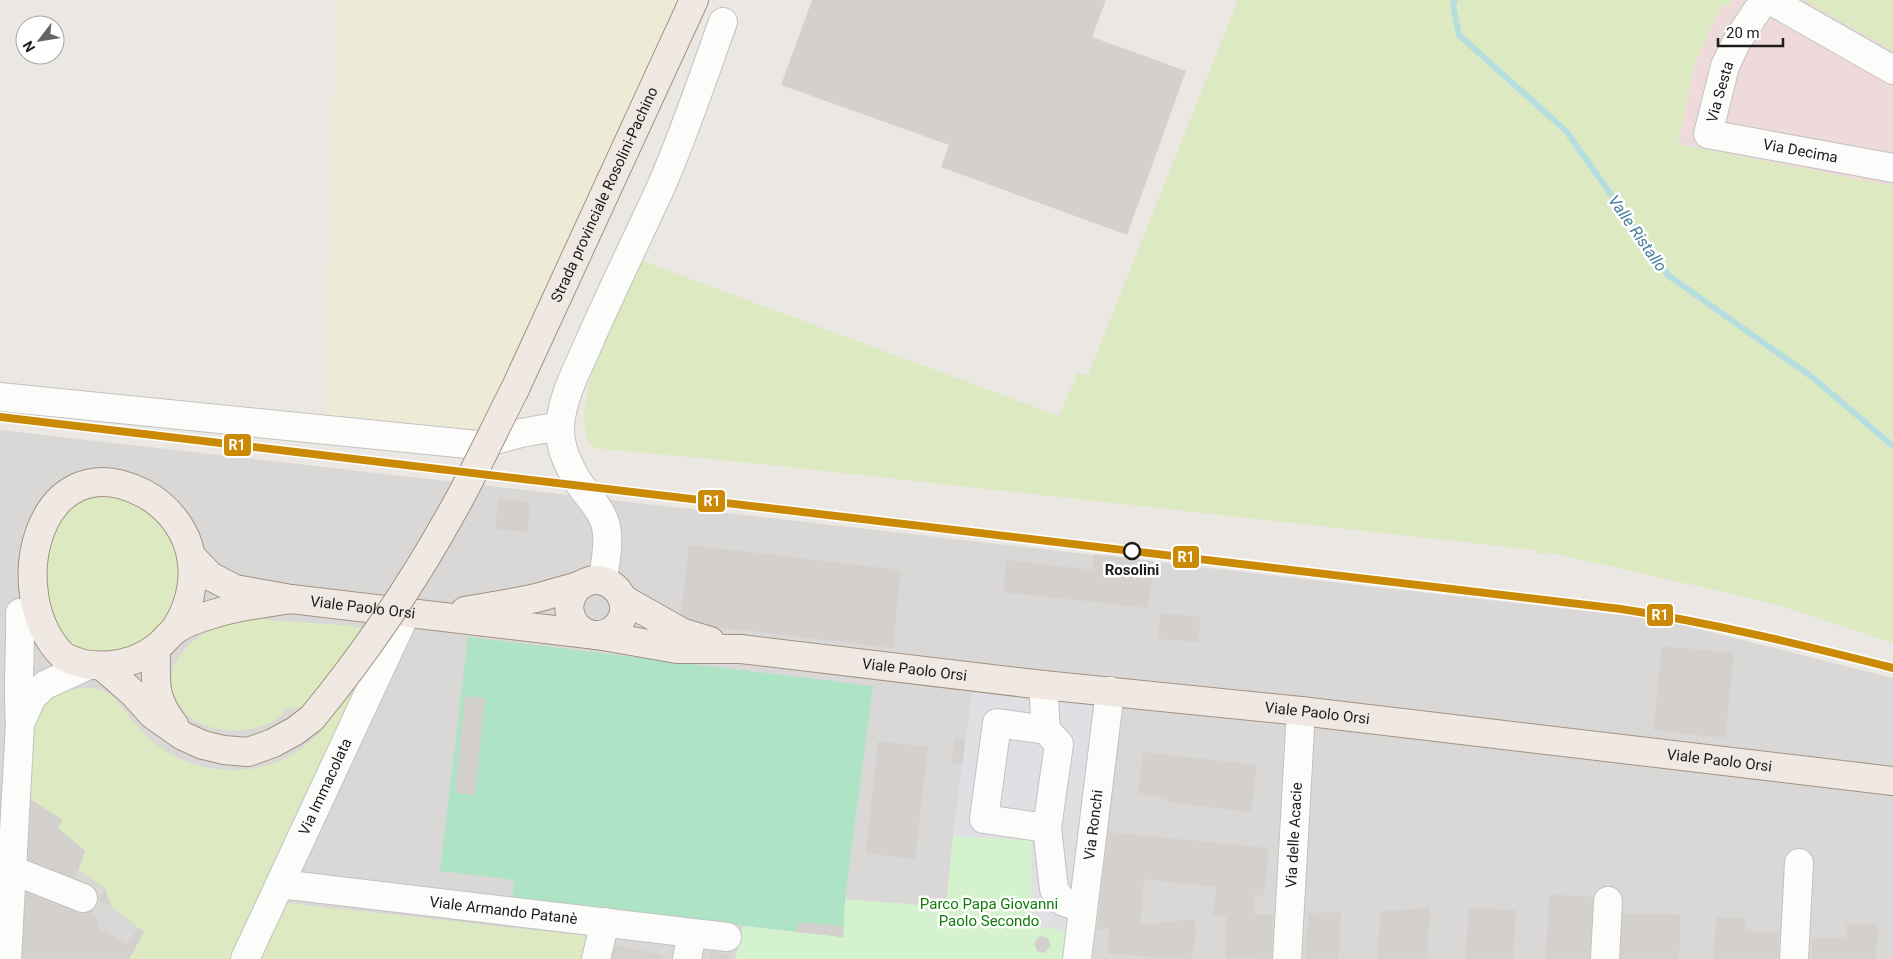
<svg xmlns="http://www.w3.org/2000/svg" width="1893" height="959" viewBox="0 0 1893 959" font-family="Roboto,sans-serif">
<rect width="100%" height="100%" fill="#ebe8e4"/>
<path fill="#dad8d6" d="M 0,430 L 1663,620 L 1893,678 L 1893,959 L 0,959 Z"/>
<path fill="#eedadb" d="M 1731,0 L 1893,0 L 1893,186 L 1678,144 L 1694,67 L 1707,35 L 1722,6 L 1730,6 Z"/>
<path fill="#d9d8d6" d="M 1282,591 L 1358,599 L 1349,691 L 1156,672 L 1159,643 L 1203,647 L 1206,615 L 1278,622 Z"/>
<path fill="#edead6" d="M 337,0 L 680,0 L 501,384 L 493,410 L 476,439 L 324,421 Z"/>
<g fill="#ddeac1">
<path d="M 1238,0 L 1731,0 L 1730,6 L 1722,6 L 1707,35 L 1694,67 L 1678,144 L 1893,186 L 1893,643 L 1771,603 L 1548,552 L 1547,555 L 1536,553 L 1536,550 L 771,465 L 594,448 C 591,444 587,439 586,435 C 575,388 621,303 640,260 L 1059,416 L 1078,373 L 1088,375 Z"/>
<path d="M 1804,0 L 1893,0 L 1893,51 Z"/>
<path d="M 98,494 C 107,495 117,495 125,498 C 136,501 148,510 156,518 C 208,571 166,662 91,653 C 82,652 73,648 65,645 L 23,556 L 50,512 Z"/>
<path d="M 258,619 L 351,626 L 387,633 L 326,751 L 233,959 L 129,959 L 144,932 L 111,906 L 105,888 L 78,870 L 85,851 L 58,828 L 62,819 L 30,799 C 31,781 31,763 32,745 C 32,738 31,729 33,723 C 39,704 57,691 75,689 C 87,687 102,688 112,696 C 116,699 120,706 124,710 C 134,723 145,736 158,746 C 195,774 252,778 292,755 C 304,748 314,738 324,728 L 300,708 L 283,708 L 283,715 C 275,719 267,725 259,727 C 238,733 215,731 195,721 C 191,719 187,714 184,711 C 166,693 168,667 185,649 C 203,629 233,623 258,619 Z"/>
<path d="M 286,903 L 588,936 L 582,959 L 259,959 Z"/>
</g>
<path fill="#d3f2cd" d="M 953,836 L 1032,840 L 1033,925 L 1067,931 L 1063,959 L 735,959 L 743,926 L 843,937 L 845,899 L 946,907 Z"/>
<path fill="#aee4c5" d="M 468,637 L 873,686 L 845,899 L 843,937 L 512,899 L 514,880 L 440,871 Z"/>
<path fill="#dfdfe4" d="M 974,676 L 1110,691 L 1067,931 L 1033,925 L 1032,840 L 953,836 Z"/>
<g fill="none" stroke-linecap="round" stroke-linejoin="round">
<path stroke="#b6dee0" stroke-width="6" d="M 1455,0 L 1453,5 L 1459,35 L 1566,131 L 1669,276 L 1812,377 L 1893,446"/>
</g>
<g fill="#d3d0cd">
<path d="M 812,0 L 1106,0 L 1092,37 L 1186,71 L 1127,235 L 941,167 L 949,145 L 781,85 Z"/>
<path d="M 498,499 L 530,502 L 528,532 L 495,529 Z"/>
<path d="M 689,545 L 901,570 L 893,648 L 680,623 Z"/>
<path d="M 1094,554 L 1153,561 L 1148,608 L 1003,592 L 1006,560 L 1092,570 Z"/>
<path d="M 1160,613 L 1201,617 L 1198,642 L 1158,639 Z"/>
<path d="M 1662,646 L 1734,653 L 1725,738 L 1653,730 Z"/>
<path d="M 465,696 L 485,698 L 475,795 L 455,793 Z"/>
<path d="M 954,739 L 965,740 L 962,764 L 952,763 Z"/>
<path d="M 878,741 L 928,747 L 915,859 L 866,853 Z"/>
<path d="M 1143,752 L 1257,765 L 1251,812 L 1166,802 L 1167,797 L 1138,794 Z"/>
<path d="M 0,784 L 4,785 L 2,822 L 0,822 Z"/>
<path d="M 30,799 L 62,820 L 58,828 L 85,851 L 72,886 L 27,868 L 28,820 Z"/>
<path d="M 1108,832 L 1269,848 L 1264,897 L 1255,894 L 1255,915 L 1273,915 L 1272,959 L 1225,958 L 1226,916 L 1213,917 L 1216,887 L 1144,879 L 1140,925 L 1193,919 L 1197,930 L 1191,959 L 1107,954 L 1109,928 L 1097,930 Z"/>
<path d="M 21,880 L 94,910 L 92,915 L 100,921 L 97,928 L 128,944 L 138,928 L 144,932 L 129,959 L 19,959 Z"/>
<path d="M 105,888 L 111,906 L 99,901 Z"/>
<path d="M 1549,894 L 1593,897 L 1590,959 L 1546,959 Z"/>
<path d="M 1430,908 L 1427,959 L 1377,959 L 1381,911 Z"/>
<path d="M 1468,908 L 1516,910 L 1513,959 L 1466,959 Z"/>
<path d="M 1341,912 L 1339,959 L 1305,959 L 1308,913 Z"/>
<path d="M 1621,913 L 1681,915 L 1679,959 L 1620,959 Z"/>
<path d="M 1716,917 L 1745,918 L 1745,931 L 1779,932 L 1778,959 L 1714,959 Z"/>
<path d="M 798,922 L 843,926 L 843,937 L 797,932 Z"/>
<path d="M 1847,923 L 1878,924 L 1876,959 L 1812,959 L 1812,937 L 1846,939 Z"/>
<path d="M 1040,936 L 1048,938 L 1051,946 L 1045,953 L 1037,951 L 1034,943 Z"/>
<path d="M 615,945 L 662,955 L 661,959 L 612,959 Z"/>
<path d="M 711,950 L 730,955 L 729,959 L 709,959 Z"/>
</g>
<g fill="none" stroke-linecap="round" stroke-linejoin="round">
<defs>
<g id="minor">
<path id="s1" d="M 1764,0 L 1737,41 L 1725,66 L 1708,134 L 1893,168"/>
<path d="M 1770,0 L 1893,70"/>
<path d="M 0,397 L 477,445 L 521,433 L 560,426"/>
<path d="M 603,580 C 605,562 611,538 604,520 C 599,507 589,497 581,486 C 569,468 559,447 560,426 C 562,398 576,372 587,347 C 610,294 636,241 660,189 C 684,135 703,77 723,22"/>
<path d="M 1043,685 L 1046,730"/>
<path d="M 20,724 L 32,697 L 45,685 L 89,665"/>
<path d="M 1047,828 L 984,819 L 997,723 L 1046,730 L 1059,744 L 1047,828 L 1054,889 L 1062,901 L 1082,908"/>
<path d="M 12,870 L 83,898"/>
<path id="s2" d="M 280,884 L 727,937"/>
<path d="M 7,959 L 20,724 C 17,687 21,650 20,613"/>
<path id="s3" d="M 245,959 L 406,613"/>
<path d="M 596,959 L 605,922"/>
<path d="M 687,959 L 692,933"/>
<path id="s4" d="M 1077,959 L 1110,691"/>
<path id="s5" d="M 1287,959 L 1301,711"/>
<path d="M 1605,959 L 1608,901"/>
<path d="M 1794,959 L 1799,863"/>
</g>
<g id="major">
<path id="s6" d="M 515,389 L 694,0"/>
<path id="s7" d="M 191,556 L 210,576 L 235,589 L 291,599 L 588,634"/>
<path d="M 623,599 L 683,633 L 710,641"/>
<path d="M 465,611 C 491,606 518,603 544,596 C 556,592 569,589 581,585 C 586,582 590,580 595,580 C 609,579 622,591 624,605 C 625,614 621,623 614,629 C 587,650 551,613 580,585"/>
<path d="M 175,629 C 193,602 198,569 186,539 C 177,519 162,503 143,493 C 39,440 0,593 63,656 C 91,672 130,667 156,648 C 163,643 168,635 175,630 C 182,624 203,617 213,614 C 238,606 265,603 291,599"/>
<path id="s8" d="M 597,635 L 677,649 L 741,649 L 1043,685 L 1301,711 L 1893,781"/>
<path d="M 156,648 C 156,683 152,696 174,725"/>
<path d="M 102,666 L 133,693 L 153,715 L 183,736 L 203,745 L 224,750 L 248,752 L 273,743 L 295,731 L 312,718"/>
</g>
</defs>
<use href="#minor" stroke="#c3c2c0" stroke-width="30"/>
<use href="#major" stroke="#a19281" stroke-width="30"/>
<use href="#minor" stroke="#fcfcfb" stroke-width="28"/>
<use href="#major" stroke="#f0e9e3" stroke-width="28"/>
<defs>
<path id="major-bridge" d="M 312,718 C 364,655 411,586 451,514 C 474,474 494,430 515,389"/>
</defs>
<use href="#major-bridge" stroke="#a19281" stroke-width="30" stroke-linecap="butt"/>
<use href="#major-bridge" stroke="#f0e9e3" stroke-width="28"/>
<defs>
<path id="rail-1" d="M 0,417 L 1621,609 C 1713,623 1803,645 1893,668"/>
</defs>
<use href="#rail-1" stroke="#fff" stroke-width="11"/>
<use href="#rail-1" stroke="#cb8a06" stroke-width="8"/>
</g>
<circle fill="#fff" stroke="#1c1c1c" stroke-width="2.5" cx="1132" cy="551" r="8"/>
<g text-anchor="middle" stroke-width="5" stroke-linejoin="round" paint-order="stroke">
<g font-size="15" fill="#1c1c1c" stroke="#fff">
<text transform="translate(1720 92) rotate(-74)" y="5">Via Sesta</text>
<text dy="5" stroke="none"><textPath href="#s1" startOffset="241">Via Decima</textPath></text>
<text dy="5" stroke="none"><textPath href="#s6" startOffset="214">Strada provinciale Rosolini-Pachino</textPath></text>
<text dy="5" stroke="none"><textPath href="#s7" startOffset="185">Viale Paolo Orsi</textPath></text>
<text dy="5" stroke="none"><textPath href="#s8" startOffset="320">Viale Paolo Orsi</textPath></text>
<text dy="5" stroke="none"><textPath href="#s8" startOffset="725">Viale Paolo Orsi</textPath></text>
<text dy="5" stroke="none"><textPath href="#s8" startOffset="1130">Viale Paolo Orsi</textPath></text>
<text dy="5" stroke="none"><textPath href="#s3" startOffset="190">Via Immacolata</textPath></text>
<text dy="5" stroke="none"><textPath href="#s4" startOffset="135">Via Ronchi</textPath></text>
<text dy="5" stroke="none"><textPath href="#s5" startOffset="124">Via delle Acacie</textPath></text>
<text dy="5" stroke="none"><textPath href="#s2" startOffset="225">Viale Armando Patanè</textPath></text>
</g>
<g font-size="15" font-weight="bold" fill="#1c1c1c" stroke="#fff">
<text x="1132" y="575">Rosolini</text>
</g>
<g font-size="15" fill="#0f7d08" stroke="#fff">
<text x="989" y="909">Parco Papa Giovanni<tspan x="989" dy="17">Paolo Secondo</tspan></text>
</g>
<g font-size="16" font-style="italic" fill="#417d9e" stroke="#fff">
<text transform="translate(1638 233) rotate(55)" y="6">Valle Ristallo</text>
</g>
</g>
<g stroke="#fff" stroke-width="2">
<rect x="223" y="433" width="29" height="24" rx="5" fill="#cb8a06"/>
<rect x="697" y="489" width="29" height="24" rx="5" fill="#cb8a06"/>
<rect x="1172" y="545" width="28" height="24" rx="5" fill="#cb8a06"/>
<rect x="1646" y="603" width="28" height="24" rx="5" fill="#cb8a06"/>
</g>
<g font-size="14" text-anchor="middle" font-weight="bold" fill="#fff">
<text x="237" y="450">R1</text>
<text x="712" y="506">R1</text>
<text x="1186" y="562">R1</text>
<text x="1660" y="620">R1</text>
</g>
<g transform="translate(40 40) rotate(239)"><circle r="24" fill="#ffffff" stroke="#a4a4a4"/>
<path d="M0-4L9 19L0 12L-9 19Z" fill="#646362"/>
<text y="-8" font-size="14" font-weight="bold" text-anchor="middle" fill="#1c1c1c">N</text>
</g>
<path d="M1718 38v8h65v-8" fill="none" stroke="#1c1c1c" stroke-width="2.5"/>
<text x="1726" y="38" font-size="15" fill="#1c1c1c" stroke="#ffffff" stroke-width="4" paint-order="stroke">20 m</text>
</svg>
